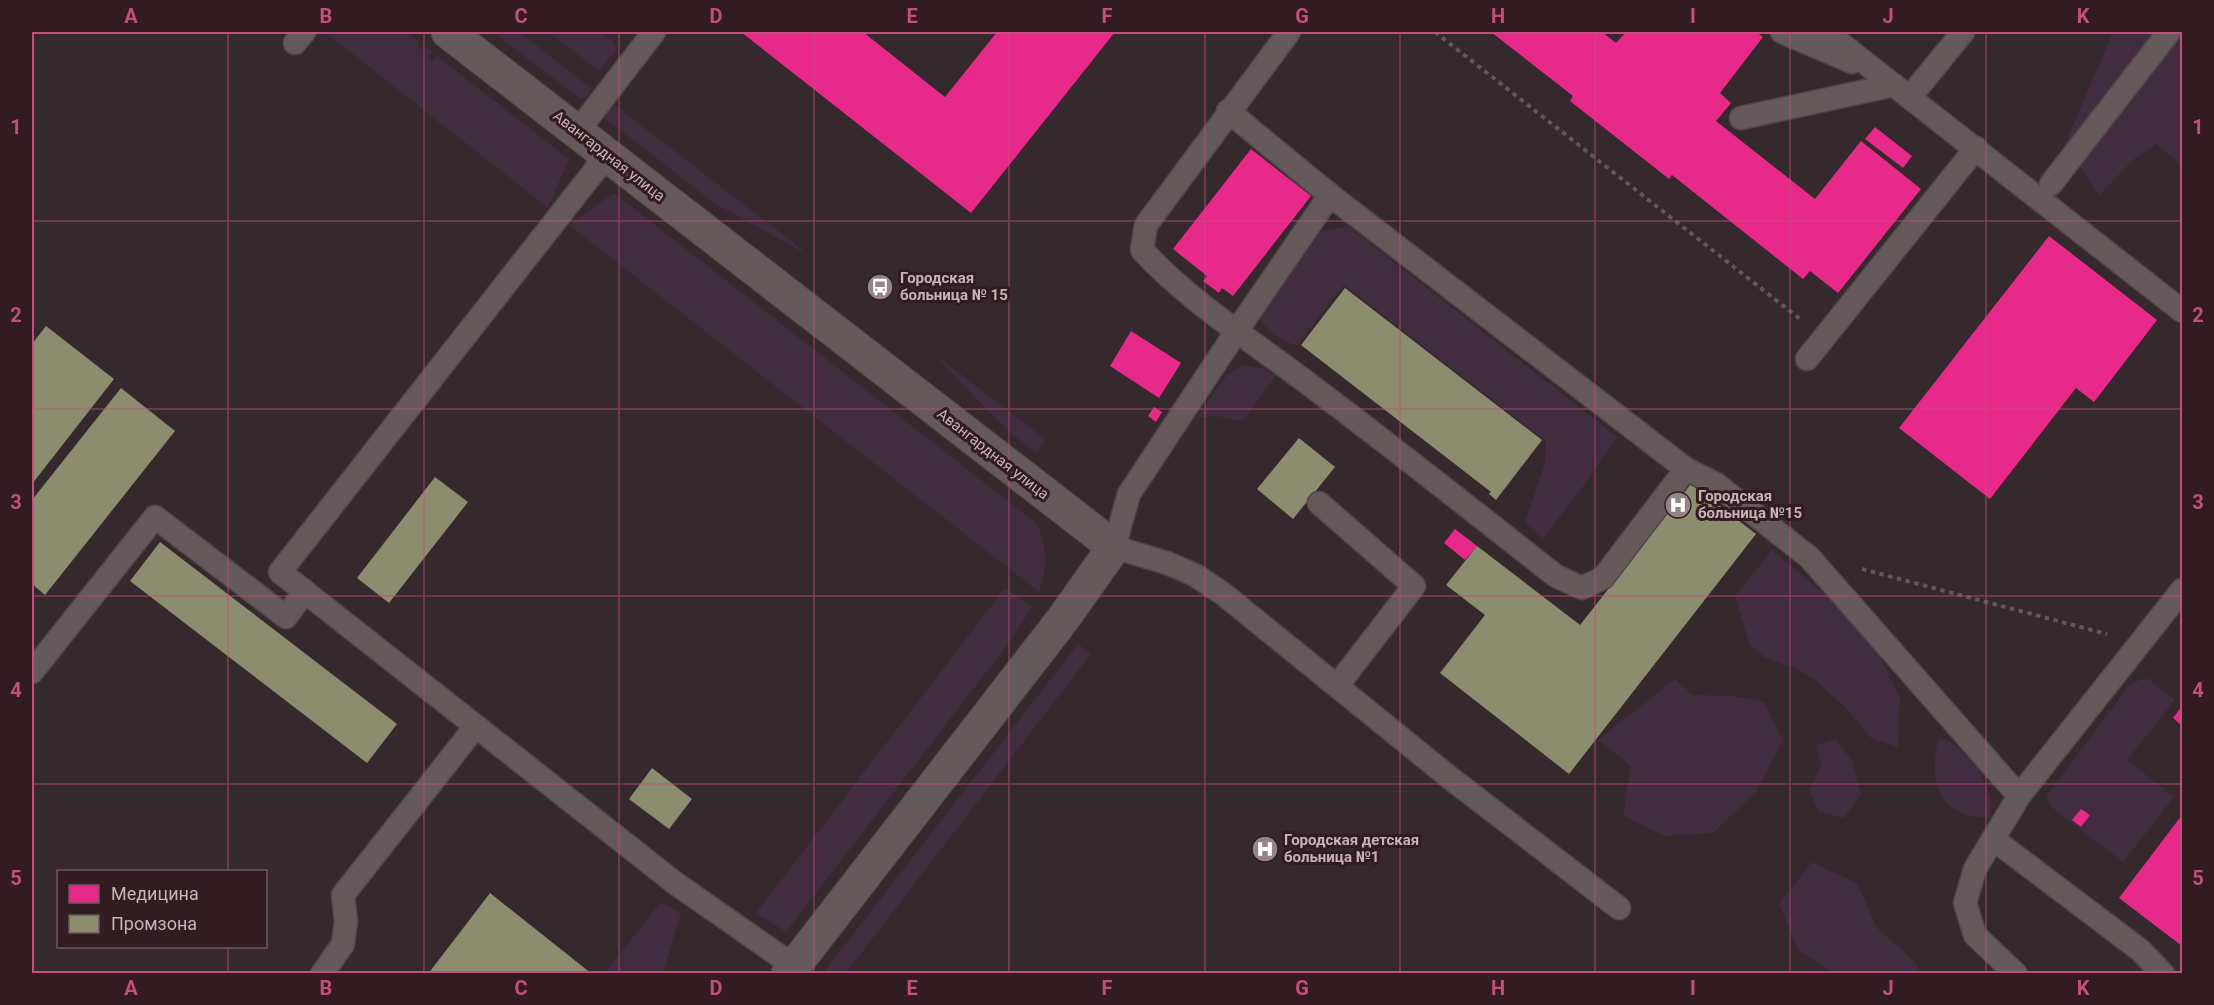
<svg xmlns="http://www.w3.org/2000/svg" width="2214" height="1005" viewBox="0 0 2214 1005" font-family="Roboto,sans-serif">
<rect width="100%" height="100%" fill="#36292d"/>
<g fill="#422c3f">
<path d="M 325,32 L 406,32 L 419,42 L 417,45 L 423,50 L 426,47 L 432,52 L 428,57 L 433,61 L 437,56 L 569,159 L 548,208 Z"/>
<path d="M 493,32 L 519,32 L 591,88 L 588,97 L 580,99 Z"/>
<path d="M 549,32 L 602,32 L 613,42 L 617,50 L 599,71 Z"/>
<path d="M 2113,32 L 2182,32 L 2182,165 L 2156,144 L 2134,159 L 2099,195 L 2065,144 Z"/>
<path d="M 615,105 L 804,251 L 803,252 L 714,203 L 605,118 L 606,113 Z"/>
<path d="M 614,193 L 1036,523 C 1048,545 1047,569 1039,592 L 569,225 Z"/>
<path d="M 1348,226 L 1617,437 L 1584,485 L 1543,539 L 1525,522 L 1545,463 L 1546,441 L 1344,285 L 1297,345 C 1282,343 1263,329 1259,315 L 1273,292 L 1321,232 Z"/>
<path d="M 940,358 L 1046,440 L 1036,453 L 1010,433 L 939,360 Z"/>
<path d="M 1243,365 L 1264,369 L 1277,374 L 1243,421 L 1216,416 L 1196,418 L 1227,375 Z"/>
<path d="M 1772,550 L 1837,604 L 1877,650 L 1900,698 L 1898,747 L 1871,738 L 1845,707 L 1815,680 L 1795,668 L 1764,657 L 1749,643 L 1735,596 Z"/>
<path d="M 1005,588 L 1032,607 L 1011,640 L 786,932 L 756,913 Z"/>
<path d="M 1078,644 L 1091,654 L 846,973 L 823,973 Z"/>
<path d="M 1675,679 L 1693,695 L 1732,696 L 1764,702 L 1783,740 L 1757,791 L 1713,833 L 1664,836 L 1623,816 L 1631,766 L 1598,740 Z"/>
<path d="M 2141,679 L 2148,679 L 2175,700 L 2127,760 L 2174,797 L 2123,862 L 2054,809 L 2046,797 L 2129,686 Z"/>
<path d="M 1942,738 L 1955,745 L 1979,769 L 1992,802 L 1990,817 C 1940,821 1928,781 1938,740 Z"/>
<path d="M 1836,739 L 1852,761 L 1861,794 L 1844,818 L 1819,812 L 1809,790 L 1821,767 L 1817,745 Z"/>
<path d="M 1812,862 L 1857,883 L 1877,928 L 1912,959 L 1921,973 L 1835,973 L 1799,951 L 1779,904 Z"/>
<path d="M 660,903 L 681,912 L 663,973 L 605,973 Z"/>
</g>
<g fill="#e7298a">
<path d="M 741,32 L 863,32 L 945,97 L 997,32 L 1115,32 L 971,213 Z"/>
<path d="M 1491,32 L 1602,32 L 1616,43 L 1626,32 L 1756,32 L 1763,37 L 1720,93 L 1731,103 L 1716,121 L 1815,199 L 1861,141 L 1921,189 L 1838,293 L 1810,271 L 1803,279 L 1672,175 L 1669,179 L 1570,101 L 1573,96 Z"/>
<path d="M 1875,127 L 1912,156 L 1903,168 L 1865,139 Z"/>
<path d="M 1251,149 L 1311,196 L 1233,296 L 1222,288 L 1219,293 L 1203,281 L 1207,276 L 1173,249 Z"/>
<path d="M 2049,236 L 2157,320 L 2094,402 L 2076,388 L 1990,499 L 1899,428 Z"/>
<path d="M 1131,331 L 1181,363 L 1159,398 L 1110,366 Z"/>
<path d="M 1154,407 L 1162,412 L 1156,422 L 1148,416 Z"/>
<path d="M 1455,529 L 1477,546 L 1465,560 L 1444,543 Z"/>
<path d="M 2182,706 L 2182,726 L 2173,718 Z"/>
<path d="M 2081,809 L 2090,815 L 2081,827 L 2072,820 Z"/>
<path d="M 2182,815 L 2182,946 L 2119,898 Z"/>
</g>
<g fill="#8c8c6e">
<path d="M 1345,288 L 1542,440 L 1496,500 L 1489,494 L 1491,492 L 1301,345 Z"/>
<path d="M 46,326 L 114,379 L 32,484 L 32,344 Z"/>
<path d="M 121,388 L 175,431 L 45,595 L 32,584 L 32,500 Z"/>
<path d="M 1299,438 L 1335,467 L 1293,519 L 1257,489 Z"/>
<path d="M 435,477 L 468,502 L 389,603 L 357,578 Z"/>
<path d="M 1691,484 L 1756,534 L 1569,774 L 1440,673 L 1485,615 L 1446,585 L 1477,546 L 1580,625 Z"/>
<path d="M 160,542 L 397,724 L 367,763 L 130,581 Z"/>
<path d="M 652,768 L 692,799 L 669,829 L 629,799 Z"/>
<path d="M 490,893 L 592,974 L 428,974 Z"/>
</g>
<g fill="none" stroke-linecap="round" stroke-linejoin="round">
<defs>
<g id="service">
<path d="M 1289,32 L 1146,225 L 1142,250 C 1186,298 1242,334 1294,373 C 1383,439 1469,508 1556,576 L 1582,588 L 1603,578 L 1686,469"/>
<path d="M 1782,32 L 1852,62"/>
<path d="M 1826,32 L 2182,311"/>
<path d="M 295,43 L 304,32"/>
<path d="M 1910,97 L 1963,32"/>
<path d="M 1228,111 L 1330,195 L 1686,469 L 1716,484 L 1809,557 L 2019,796"/>
<path d="M 1741,118 L 1894,85"/>
<path d="M 577,132 L 654,32"/>
<path d="M 607,155 L 280,572 L 675,883 L 794,966"/>
<path d="M 2051,184 L 2169,32"/>
<path d="M 1330,195 L 1236,332 L 1129,494 L 1114,547 L 1167,563 L 1195,575 L 1222,593 L 1449,777 L 1619,908"/>
<path d="M 1807,359 L 1976,148"/>
<path d="M 1319,503 L 1414,586 L 1337,686"/>
<path d="M 32,672 L 155,517 L 286,617 L 305,591"/>
<path d="M 1993,839 L 2140,950 L 2163,974"/>
<path d="M 322,974 L 343,944 L 346,921 L 343,895 L 476,726"/>
<path d="M 2016,974 L 1975,935 L 1965,903 L 1975,869 L 2019,796 L 2182,590"/>
</g>
<path id="minor" d="M 448,32 L 1114,547 L 1063,619 L 788,974"/>
</defs>
<use href="#service" stroke="#51474a" stroke-width="25"/>
<use href="#minor" stroke="#51474a" stroke-width="35"/>
<g stroke="#63575b" stroke-width="4" stroke-dasharray="4.5 4.5" stroke-linecap="butt">
<path d="M 1435,32 L 1800,319"/>
<path d="M 1862,569 L 2107,634"/>
</g>
<use href="#service" stroke="#65595c" stroke-width="22"/>
<use href="#minor" stroke="#65595c" stroke-width="33"/>
</g>
<path fill="none" stroke="#c44e7c" stroke-width="1.5" stroke-opacity="0.55" d="M 228,32 L 228,872M 424,32 L 424,974M 619,32 L 619,974M 814,32 L 814,974M 1009,32 L 1009,974M 1205,32 L 1205,974M 1400,32 L 1400,974M 1595,32 L 1595,974M 1790,32 L 1790,974M 1986,32 L 1986,974M 32,221 L 2182,221M 32,409 L 2182,409M 32,596 L 2182,596M 32,784 L 2182,784M 228,946 L 228,974"/>
<defs>
<symbol id="bus-disc" viewBox="-11 -11 22 22"><circle r="9.5" fill="#958387" stroke="#321c22"/><path d="M-5-6H5V4H4V6H2V4H-2V6H-4V4H-5ZM-3.5-4V0h7V-4ZM-3.5 1.2v1.5H-2V1.2ZM2 1.2v1.5H3.5V1.2Z" fill="#fff"/></symbol>
<symbol id="hospital-disc" viewBox="-11 -11 22 22"><circle r="9.5" fill="#958387" stroke="#321c22"/><path d="M-5-5h3v3.5h4V-5h3V5h-3V1.5h-4V5h-3Z" fill="#fff"/></symbol>
</defs>
<g fill-rule="evenodd">
<use href="#bus-disc" x="865" y="272" width="30" height="30"/>
<use href="#hospital-disc" x="1663" y="490" width="30" height="30"/>
<use href="#hospital-disc" x="1250" y="834" width="30" height="30"/>
</g>
<g text-anchor="middle" stroke-width="6" stroke-linejoin="round" paint-order="stroke">
<g font-size="15" fill="#c8b3b8" stroke="#321c22">
<text transform="translate(609 156) rotate(38)" y="5">Авангардная улица</text>
<text transform="translate(993 454) rotate(38)" y="5">Авангардная улица</text>
</g>
<g font-size="15" font-weight="bold" fill="#c8b3b8" stroke="#321c22" text-anchor="start">
<text x="900" y="283">Городская<tspan x="900" dy="17">больница № 15</tspan></text>
<text x="1698" y="501">Городская<tspan x="1698" dy="17">больница №15</tspan></text>
<text x="1284" y="845">Городская детская<tspan x="1284" dy="17">больница №1</tspan></text>
</g>
</g>
<rect width="2214" height="1005" fill="none" stroke="#321c22" stroke-width="66"/>
<rect x="57" y="870" width="210" height="78" fill="#321c22" stroke="#6e585e" stroke-width="1.5"/>
<rect x="69" y="885" width="30" height="18" fill="#e7298a" stroke="#6e585e" stroke-width="1.5"/>
<text x="111" y="900" font-size="18" fill="#c8b3b8">Медицина</text>
<rect x="69" y="915" width="30" height="18" fill="#8c8c6e" stroke="#6e585e" stroke-width="1.5"/>
<text x="111" y="930" font-size="18" fill="#c8b3b8">Промзона</text>
<rect x="33" y="33" width="2148" height="939" fill="none" stroke="#c44e7c" stroke-width="2"/>
<g font-size="20" text-anchor="middle" font-weight="bold" fill="#c44e7c">
<text x="131" y="23">A</text>
<text x="326" y="23">B</text>
<text x="521" y="23">C</text>
<text x="716" y="23">D</text>
<text x="912" y="23">E</text>
<text x="1107" y="23">F</text>
<text x="1302" y="23">G</text>
<text x="1498" y="23">H</text>
<text x="1693" y="23">I</text>
<text x="1888" y="23">J</text>
<text x="2083" y="23">K</text>
<text x="16" y="134">1</text>
<text x="2198" y="134">1</text>
<text x="16" y="322">2</text>
<text x="2198" y="322">2</text>
<text x="16" y="509">3</text>
<text x="2198" y="509">3</text>
<text x="16" y="697">4</text>
<text x="2198" y="697">4</text>
<text x="16" y="885">5</text>
<text x="2198" y="885">5</text>
<text x="131" y="995">A</text>
<text x="326" y="995">B</text>
<text x="521" y="995">C</text>
<text x="716" y="995">D</text>
<text x="912" y="995">E</text>
<text x="1107" y="995">F</text>
<text x="1302" y="995">G</text>
<text x="1498" y="995">H</text>
<text x="1693" y="995">I</text>
<text x="1888" y="995">J</text>
<text x="2083" y="995">K</text>
</g>
</svg>
